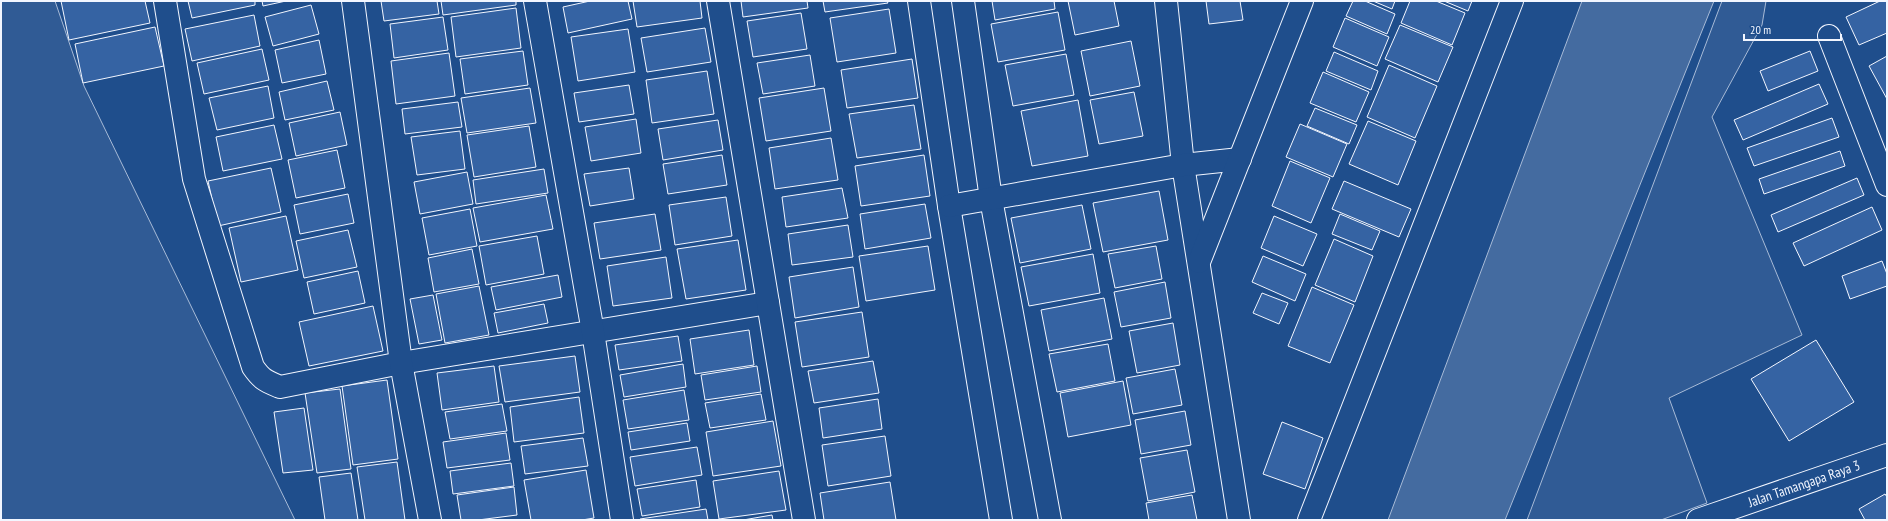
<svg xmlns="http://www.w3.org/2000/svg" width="1888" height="521" viewBox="0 0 1888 521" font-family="'PT Sans Narrow',sans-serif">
<rect width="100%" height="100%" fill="#1f4e8c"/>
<g fill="#305b95" stroke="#a8bbd7">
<path d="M 1,1 L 55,1 L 84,86 L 295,520 L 1,520 Z"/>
<path d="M 1722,1 L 1766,1 L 1762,25 L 1712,117 L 1802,335 L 1669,398 L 1707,503 L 1661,520 L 1527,520 Z"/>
</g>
<path fill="#446ba0" stroke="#a8bbd7" d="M 1582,1 L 1714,1 L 1505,520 L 1388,520 Z"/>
<g fill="#3563a3" stroke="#f2f6ff">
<path d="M 61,1 L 145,1 L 150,23 L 69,40 Z"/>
<path d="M 188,1 L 255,1 L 255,5 L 192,18 Z"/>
<path d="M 262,1 L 286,1 L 263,6 Z"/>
<path d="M 381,1 L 437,1 L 439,14 L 384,21 Z"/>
<path d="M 441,1 L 516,1 L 516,5 L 443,15 Z"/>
<path d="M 590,1 L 628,1 L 632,19 L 568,33 L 563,7 Z"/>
<path d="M 633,1 L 700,1 L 702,18 L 637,27 Z"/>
<path d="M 741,1 L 807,1 L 808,8 L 743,17 Z"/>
<path d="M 823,1 L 887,1 L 888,3 L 825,12 Z"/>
<path d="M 992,1 L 1054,1 L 1055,9 L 995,20 Z"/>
<path d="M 1068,1 L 1114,1 L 1119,26 L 1075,35 Z"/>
<path d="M 1206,1 L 1240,1 L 1243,20 L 1209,24 Z"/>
<path d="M 1353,1 L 1365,1 L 1395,14 L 1387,34 L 1346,16 Z"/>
<path d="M 1373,1 L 1395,1 L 1392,9 Z"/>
<path d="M 1410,1 L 1436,1 L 1465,13 L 1452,45 L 1401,23 Z"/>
<path d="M 1444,1 L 1472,1 L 1468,11 Z"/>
<path d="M 1880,1 L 1887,1 L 1887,33 L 1859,45 L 1846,17 Z"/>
<path d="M 311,5 L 319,34 L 273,46 L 265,17 Z"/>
<path d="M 516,8 L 521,48 L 456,57 L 451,17 Z"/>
<path d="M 889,9 L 896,53 L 837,62 L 830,18 Z"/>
<path d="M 1058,12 L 1065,50 L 998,62 L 991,24 Z"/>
<path d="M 801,13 L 807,49 L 753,57 L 747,21 Z"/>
<path d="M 254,15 L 260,46 L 192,61 L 185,29 Z"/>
<path d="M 443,17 L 448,50 L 394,58 L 390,24 Z"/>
<path d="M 1345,18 L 1389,37 L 1377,66 L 1333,47 Z"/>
<path d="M 1400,25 L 1453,47 L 1438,82 L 1385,59 Z"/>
<path d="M 155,27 L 164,66 L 83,83 L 75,44 Z"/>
<path d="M 705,28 L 711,62 L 647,72 L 641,38 Z"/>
<path d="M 628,29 L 635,72 L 578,81 L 571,37 Z"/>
<path d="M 319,40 L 326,74 L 282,83 L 275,50 Z"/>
<path d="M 1131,41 L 1140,86 L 1090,96 L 1081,51 Z"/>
<path d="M 262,49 L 269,80 L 204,94 L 197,63 Z"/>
<path d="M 523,51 L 528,85 L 465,94 L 460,59 Z"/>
<path d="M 1810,51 L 1818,71 L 1768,91 L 1760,71 Z"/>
<path d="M 1334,52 L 1378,71 L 1371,90 L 1326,71 Z"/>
<path d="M 449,53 L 455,96 L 396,104 L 391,61 Z"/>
<path d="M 1066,54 L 1074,95 L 1013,106 L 1005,65 Z"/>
<path d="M 810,55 L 815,86 L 763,94 L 757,63 Z"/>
<path d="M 1887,56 L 1887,99 L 1869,66 Z"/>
<path d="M 912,59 L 918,98 L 847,108 L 841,70 Z"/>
<path d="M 1389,65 L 1437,86 L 1415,138 L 1367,117 Z"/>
<path d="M 707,71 L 714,114 L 652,123 L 646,80 Z"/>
<path d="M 1323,72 L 1369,92 L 1356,122 L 1310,103 Z"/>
<path d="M 327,81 L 334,110 L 285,120 L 279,92 Z"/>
<path d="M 1819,84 L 1828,104 L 1743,140 L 1734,120 Z"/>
<path d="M 629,85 L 634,114 L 579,122 L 574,93 Z"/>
<path d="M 268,86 L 274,118 L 217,130 L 209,98 Z"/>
<path d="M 530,88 L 536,123 L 467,133 L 461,98 Z"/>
<path d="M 824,88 L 831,131 L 766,141 L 759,98 Z"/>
<path d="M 1134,92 L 1143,136 L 1099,144 L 1090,100 Z"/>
<path d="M 1078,100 L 1088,156 L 1032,166 L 1021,111 Z"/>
<path d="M 458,102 L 462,127 L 405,134 L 402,109 Z"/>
<path d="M 914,105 L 921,149 L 857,158 L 849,114 Z"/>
<path d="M 1315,108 L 1357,125 L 1349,144 L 1307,126 Z"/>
<path d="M 340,112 L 347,145 L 296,156 L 289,123 Z"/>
<path d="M 1832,118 L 1839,137 L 1754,166 L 1747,148 Z"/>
<path d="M 636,119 L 641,153 L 591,161 L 585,127 Z"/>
<path d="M 718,120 L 723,150 L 663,160 L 658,129 Z"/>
<path d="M 1368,121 L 1416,141 L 1398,185 L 1349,164 Z"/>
<path d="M 1300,124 L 1347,144 L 1333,177 L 1286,157 Z"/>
<path d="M 274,125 L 282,159 L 223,171 L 216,137 Z"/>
<path d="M 529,126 L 536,167 L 474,177 L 467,135 Z"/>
<path d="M 460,131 L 465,169 L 417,175 L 411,137 Z"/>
<path d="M 831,138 L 838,180 L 775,189 L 769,148 Z"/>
<path d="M 337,150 L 345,188 L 296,198 L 288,160 Z"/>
<path d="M 1840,151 L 1845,166 L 1764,194 L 1759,179 Z"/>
<path d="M 722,155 L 727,185 L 668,194 L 663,164 Z"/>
<path d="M 924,155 L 930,196 L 861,206 L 855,166 Z"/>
<path d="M 1290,161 L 1330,178 L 1311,223 L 1272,206 Z"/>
<path d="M 271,168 L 281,212 L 218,226 L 208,181 Z"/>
<path d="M 629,168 L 634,199 L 590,206 L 584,174 Z"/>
<path d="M 544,169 L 548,193 L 476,204 L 473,180 Z"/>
<path d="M 467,172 L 473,204 L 420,214 L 414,182 Z"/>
<path d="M 1857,178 L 1864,195 L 1778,232 L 1771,215 Z"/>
<path d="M 1344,181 L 1411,209 L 1399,237 L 1332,209 Z"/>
<path d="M 842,188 L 848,218 L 786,227 L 782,197 Z"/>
<path d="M 1159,191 L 1168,240 L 1103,252 L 1093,203 Z"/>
<path d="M 348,194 L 354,223 L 300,234 L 294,205 Z"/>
<path d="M 546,195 L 553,229 L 480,242 L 473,208 Z"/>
<path d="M 726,197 L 732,236 L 675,245 L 669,205 Z"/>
<path d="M 925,204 L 931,238 L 865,249 L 860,214 Z"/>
<path d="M 1082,205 L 1091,249 L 1020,263 L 1011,218 Z"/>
<path d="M 1872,207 L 1882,230 L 1804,266 L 1793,243 Z"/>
<path d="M 470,209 L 477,246 L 429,255 L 422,218 Z"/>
<path d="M 655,214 L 661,250 L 600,259 L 594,223 Z"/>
<path d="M 1340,214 L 1380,231 L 1372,250 L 1332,234 Z"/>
<path d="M 286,216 L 298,270 L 241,282 L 229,228 Z"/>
<path d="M 1274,216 L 1317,234 L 1303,266 L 1261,248 Z"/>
<path d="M 848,225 L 853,257 L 792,265 L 788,234 Z"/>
<path d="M 348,230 L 357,267 L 304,278 L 296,241 Z"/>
<path d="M 537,236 L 544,274 L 486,285 L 479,246 Z"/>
<path d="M 1334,239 L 1373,256 L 1355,302 L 1315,285 Z"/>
<path d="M 738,240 L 746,290 L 686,299 L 677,249 Z"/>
<path d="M 928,246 L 935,290 L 866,301 L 859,256 Z"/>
<path d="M 1156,246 L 1162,279 L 1115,288 L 1108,254 Z"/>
<path d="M 472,249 L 479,284 L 434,292 L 428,258 Z"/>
<path d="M 1093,254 L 1100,293 L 1029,306 L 1021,267 Z"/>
<path d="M 1263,256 L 1306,274 L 1295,301 L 1252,282 Z"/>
<path d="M 666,257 L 672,298 L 613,306 L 607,266 Z"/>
<path d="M 1882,261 L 1887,274 L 1887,286 L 1850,299 L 1842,276 Z"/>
<path d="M 853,267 L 859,307 L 795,318 L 789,277 Z"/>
<path d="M 358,271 L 365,303 L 314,314 L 307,282 Z"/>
<path d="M 558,275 L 562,297 L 496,310 L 491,287 Z"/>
<path d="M 1165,282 L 1171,318 L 1121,327 L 1114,292 Z"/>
<path d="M 479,286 L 489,335 L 445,343 L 436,294 Z"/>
<path d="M 1312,287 L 1354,305 L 1330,363 L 1288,346 Z"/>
<path d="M 1262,293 L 1288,303 L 1279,324 L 1253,313 Z"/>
<path d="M 433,295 L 442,340 L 419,344 L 410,299 Z"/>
<path d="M 1104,298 L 1112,339 L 1049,351 L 1041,310 Z"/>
<path d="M 544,304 L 548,323 L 498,333 L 494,313 Z"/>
<path d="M 373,306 L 383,351 L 309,366 L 299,322 Z"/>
<path d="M 862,312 L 869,357 L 802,367 L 795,322 Z"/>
<path d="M 1173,323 L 1180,365 L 1137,373 L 1129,331 Z"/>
<path d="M 749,330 L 754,365 L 695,374 L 690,339 Z"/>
<path d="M 678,336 L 682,361 L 619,370 L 615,345 Z"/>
<path d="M 1816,340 L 1854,402 L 1789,441 L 1751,379 Z"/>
<path d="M 1108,344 L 1115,381 L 1057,392 L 1049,354 Z"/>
<path d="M 575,356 L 580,392 L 505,402 L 499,366 Z"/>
<path d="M 873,361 L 879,393 L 814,403 L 808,371 Z"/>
<path d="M 683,364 L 686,387 L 624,397 L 620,375 Z"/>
<path d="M 494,366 L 499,402 L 442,410 L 437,373 Z"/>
<path d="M 757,366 L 761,392 L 705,400 L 701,375 Z"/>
<path d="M 1175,369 L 1182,405 L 1133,414 L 1126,378 Z"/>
<path d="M 387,380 L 398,459 L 353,465 L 342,386 Z"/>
<path d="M 1123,381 L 1131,425 L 1068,437 L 1060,393 Z"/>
<path d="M 340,389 L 351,469 L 317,473 L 305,393 Z"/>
<path d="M 684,390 L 689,420 L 628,429 L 623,400 Z"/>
<path d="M 761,394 L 766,420 L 710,428 L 705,403 Z"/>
<path d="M 579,397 L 584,433 L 514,442 L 510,407 Z"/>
<path d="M 878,399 L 882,429 L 823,438 L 819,408 Z"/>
<path d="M 502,404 L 507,431 L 450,439 L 445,412 Z"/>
<path d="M 304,408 L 313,470 L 283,473 L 274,412 Z"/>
<path d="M 1185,411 L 1191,445 L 1141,454 L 1135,420 Z"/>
<path d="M 773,421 L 781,466 L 713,476 L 706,432 Z"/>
<path d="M 1282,422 L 1323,438 L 1305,489 L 1263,474 Z"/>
<path d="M 687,423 L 690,441 L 631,450 L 628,432 Z"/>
<path d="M 506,433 L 510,460 L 447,468 L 443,442 Z"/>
<path d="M 885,436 L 891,476 L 828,486 L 822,445 Z"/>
<path d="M 583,438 L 588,466 L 525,474 L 521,446 Z"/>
<path d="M 697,447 L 702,475 L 635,486 L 630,457 Z"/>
<path d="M 1187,450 L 1195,492 L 1148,501 L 1140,458 Z"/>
<path d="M 397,462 L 405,520 L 365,520 L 357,467 Z"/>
<path d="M 511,463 L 514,486 L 453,494 L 450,471 Z"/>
<path d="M 586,470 L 594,518 L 582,520 L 531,520 L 524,480 Z"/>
<path d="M 779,471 L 786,510 L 719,519 L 713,481 Z"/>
<path d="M 351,473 L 358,520 L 325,520 L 319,477 Z"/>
<path d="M 696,480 L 700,507 L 642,516 L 637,489 Z"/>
<path d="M 890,482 L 896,520 L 824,520 L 820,493 Z"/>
<path d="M 514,487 L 517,515 L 478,520 L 461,520 L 457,495 Z"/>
<path d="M 1885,494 L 1887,497 L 1887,520 L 1865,520 L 1859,509 Z"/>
<path d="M 1192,495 L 1197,520 L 1149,520 L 1146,503 Z"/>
<path d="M 706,509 L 708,520 L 640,520 L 640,519 Z"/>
<path d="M 772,515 L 773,520 L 743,520 Z"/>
</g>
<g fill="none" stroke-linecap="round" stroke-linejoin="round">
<defs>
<g id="minor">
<path d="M 165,1 L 194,179 L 253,367 C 262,380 266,381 280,387 L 401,363 L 768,303"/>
<path d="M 353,1 L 401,363 L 430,520"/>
<path d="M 535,1 L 593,332 L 622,520"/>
<path d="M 718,1 L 804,520"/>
<path d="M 919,1 L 949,206 L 1001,520"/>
<path d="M 963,1 L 991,199 L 1050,520"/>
<path d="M 1166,1 L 1183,165 L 1239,520"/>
<path d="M 1829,36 L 1887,185"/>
<path d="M 949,206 L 1183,165 L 1240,159"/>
<path d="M 1199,262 L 1302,1"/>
<path d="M 1309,520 L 1512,1"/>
<path id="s1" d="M 1698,520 L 1887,455"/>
</g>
</defs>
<use href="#minor" stroke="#f2f6ff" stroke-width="24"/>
<use href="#minor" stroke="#1f4e8c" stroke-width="22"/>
</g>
<g text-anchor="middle" stroke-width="3" stroke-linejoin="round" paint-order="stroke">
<g font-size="14" fill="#f2f6ff" stroke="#1f4e8c">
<text dy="5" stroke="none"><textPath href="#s1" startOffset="112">Jalan Tamangapa Raya 3</textPath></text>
</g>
</g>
<rect width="1888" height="521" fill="none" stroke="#f2f6ff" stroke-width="4"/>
<path d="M1744 34v6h97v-6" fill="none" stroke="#f2f6ff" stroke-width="2"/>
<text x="1750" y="34" font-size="12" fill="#f2f6ff" stroke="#1f4e8c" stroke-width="3" paint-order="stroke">20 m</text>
</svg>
